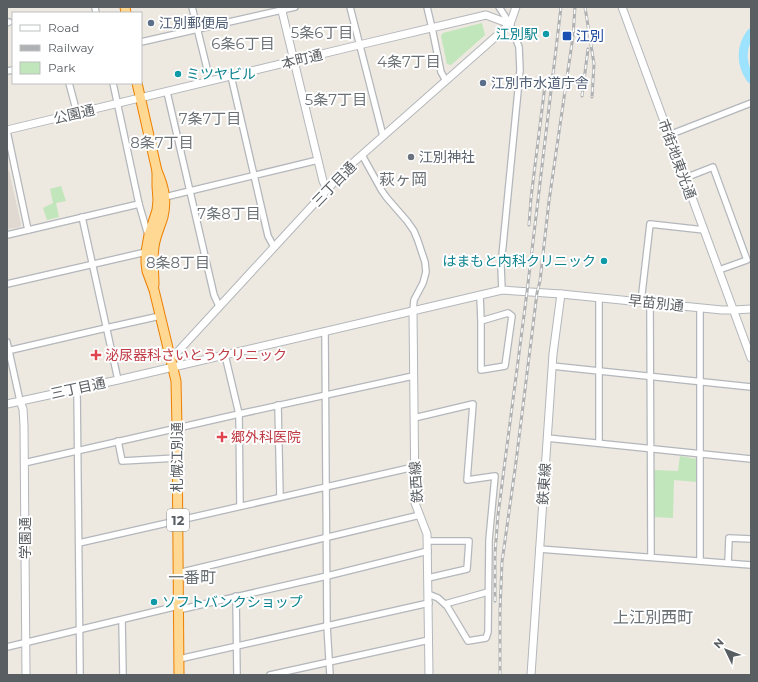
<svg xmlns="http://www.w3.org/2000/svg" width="758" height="682" viewBox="0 0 758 682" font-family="Montserrat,'Noto Sans JP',sans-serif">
<rect width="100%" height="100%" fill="#ede8e0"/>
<path fill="#dfd9d1" d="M 9,171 L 21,224 L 20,227 L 7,229 L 7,172 Z"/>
<g fill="#c1e6bb">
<path d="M 482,23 L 485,35 L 451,65 L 447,64 L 441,36 L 443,33 Z"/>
<path d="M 61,186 L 66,201 L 56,203 L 59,217 L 47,220 L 43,208 L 53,203 L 50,189 Z"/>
<path d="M 680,456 L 697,459 L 696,482 L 674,480 L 673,518 L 654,517 L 654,470 L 678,471 Z"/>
</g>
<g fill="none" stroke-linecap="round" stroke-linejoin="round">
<path stroke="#9de3ff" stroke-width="9" d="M 751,33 C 740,47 741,65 751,79"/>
<defs>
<g id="minor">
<path d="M 95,7 L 96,13"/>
<path d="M 192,7 L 210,81"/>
<path d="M 350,7 L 383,136"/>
<path d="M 427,7 L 432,28 L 441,72 L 446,81"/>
<path d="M 499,7 L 510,24 L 519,47 L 520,70 L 501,266 L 502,290"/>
<path d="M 7,23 L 9,22"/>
<path d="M 141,42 L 295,7"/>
<path d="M 7,71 L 13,70"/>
<path d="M 231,76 L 268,236 L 274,247"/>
<path d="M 69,83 L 77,113"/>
<path d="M 113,83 L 139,204 L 148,235"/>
<path d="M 167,92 L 214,295 L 219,306"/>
<path d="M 7,131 L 28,230"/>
<path d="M 669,135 L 751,103"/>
<path d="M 362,155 L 382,191 L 387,198 L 407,221 L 414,231 L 418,241 L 425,262 L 426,272 L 423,283 L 414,300 L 413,311"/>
<path d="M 685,178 L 713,167 L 747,260 L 719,270"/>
<path d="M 165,197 L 318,160"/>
<path d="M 82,217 L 118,380"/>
<path d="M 7,235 L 139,204"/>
<path d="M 7,284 L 146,252"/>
<path d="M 480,296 L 481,321 L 481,370 L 505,366 L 512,316 L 508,313 L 481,321"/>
<path d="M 641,302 L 650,224 L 704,230"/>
<path d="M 650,303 L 651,557"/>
<path d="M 325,331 L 327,626 L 330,675"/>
<path d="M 7,342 L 20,401"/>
<path d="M 7,351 L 106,328 L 160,316"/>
<path d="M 225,355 L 239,414 L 240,506"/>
<path d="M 552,366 L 751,387"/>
<path d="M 77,388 L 80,675"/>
<path d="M 278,405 L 280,497"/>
<path d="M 414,418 L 473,404 L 467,480 L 495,476 L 489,540 L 488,632 L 486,638 L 468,641 L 447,606 L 438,598 L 428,594"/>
<path d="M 547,438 L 751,459"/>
<path d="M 118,441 L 122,461 L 177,458"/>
<path d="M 599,443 L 599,298"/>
<path d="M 24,463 L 239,414 L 413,376"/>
<path d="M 428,541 L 469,541 L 467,569 L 428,578"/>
<path d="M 79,543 L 414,467"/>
<path d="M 539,549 L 751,565"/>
<path d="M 700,561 L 700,308"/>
<path d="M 728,563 L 729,538 L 751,539"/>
<path d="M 178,573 L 420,515"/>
<path d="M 236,596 L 237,675"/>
<path d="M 445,604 L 488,592"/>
<path d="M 178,610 L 327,576 L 428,551"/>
<path d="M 122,620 L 123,675"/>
<path d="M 7,647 L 178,606"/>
<path d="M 179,659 L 429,603"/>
<path d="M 270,675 L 429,640"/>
</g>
<g id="tertiary">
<path d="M 281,7 L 323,181 L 327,189"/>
<path d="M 622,7 L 751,358"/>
<path d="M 7,130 L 359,45 L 486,15 L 510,24"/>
<path d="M 413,311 L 415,503 L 427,534 L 429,675"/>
<path d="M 171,359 L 347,168 L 510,24 L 516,7"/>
<path d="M 20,401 L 23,409 L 24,425 L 26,675"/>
<path d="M 7,404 L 118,380 L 502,290 L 561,294 L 722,310 L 734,310 L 751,309"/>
<path d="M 531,675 L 553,354 L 561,294"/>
</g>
<g id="trunk">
<path d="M 125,7 L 126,13"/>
<path d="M 137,83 L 157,171 C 164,187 167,200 163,217 C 160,227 155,237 154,247 C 152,259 154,272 154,285"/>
<path d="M 157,171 L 157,186 L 158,200 L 157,210 L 149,235 L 146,252 L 146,263 L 147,271 L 154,290 L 176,381 L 177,428 L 179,675"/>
</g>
</defs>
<use href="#minor" stroke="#b3b7bb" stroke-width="8"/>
<use href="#tertiary" stroke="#b3b7bb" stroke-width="9"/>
<use href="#trunk" stroke="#ec8000" stroke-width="11"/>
<use href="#minor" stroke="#fff" stroke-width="5.5"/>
<use href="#tertiary" stroke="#fff" stroke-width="7"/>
<use href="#trunk" stroke="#ffd893" stroke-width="9"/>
<defs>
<g id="rail">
<path d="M 585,7 L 594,64 L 592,97"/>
<path d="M 582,96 L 588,49"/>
<path d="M 529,225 L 531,198 L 545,85"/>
<path d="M 495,601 L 495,554 L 498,515 L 527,292 L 561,7"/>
<path d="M 500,675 L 500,611 L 502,562 L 516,462 L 537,293 L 540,281 L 549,201 L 573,36 L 575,7"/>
</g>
</defs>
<use href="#rail" stroke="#b0b1b2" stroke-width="3"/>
<use href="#rail" stroke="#fff" stroke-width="1.5" stroke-dasharray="4.5" stroke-linecap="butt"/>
</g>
<g fill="#5c6f8a" stroke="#fff" stroke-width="1.5">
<circle cx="151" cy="23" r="4"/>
<circle cx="483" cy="83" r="4"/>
</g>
<g fill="#0f9aa8" stroke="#fff" stroke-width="1.5">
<circle cx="546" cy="34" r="4"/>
<circle cx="178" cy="74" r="4"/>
<circle cx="604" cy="261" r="4"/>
<circle cx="154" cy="602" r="4"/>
</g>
<rect fill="#1a4fb4" stroke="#fff" stroke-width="1.5" x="562" y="31" width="10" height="10" rx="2"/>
<circle fill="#6b7280" stroke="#fff" stroke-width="1.5" cx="411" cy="157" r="4"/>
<g fill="#e0444e" stroke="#fff" stroke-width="1.5">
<path d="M94 349h4v4h4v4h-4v4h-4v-4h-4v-4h4z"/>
<path d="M220 431h4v4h4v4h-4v4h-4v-4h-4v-4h4z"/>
</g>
<g text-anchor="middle" stroke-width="4" stroke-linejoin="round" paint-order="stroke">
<rect fill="#fff" stroke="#8b8e91" stroke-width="1" x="167" y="509" width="22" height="22" rx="3"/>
<g font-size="13" font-weight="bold" fill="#595e62">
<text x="178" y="525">12</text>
</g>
<g font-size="14" fill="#4e5e75" stroke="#fff" text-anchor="start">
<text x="159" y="28">江別郵便局</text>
<text x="491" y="88">江別市水道庁舎</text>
</g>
<g font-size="14" fill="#0d838f" stroke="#fff" text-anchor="end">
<text x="538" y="39">江別駅</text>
<text x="186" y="79" text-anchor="start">ミツヤビル</text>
<text x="596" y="266">はまもと内科クリニック</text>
<text x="162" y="607" text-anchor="start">ソフトバンクショップ</text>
</g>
<g font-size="14" fill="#164399" stroke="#fff" text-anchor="start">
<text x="576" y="41">江別</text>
</g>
<g font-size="14" fill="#595e62" stroke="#fff">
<text transform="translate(302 59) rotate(-14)" y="5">本町通</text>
<text transform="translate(74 114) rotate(-13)" y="5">公園通</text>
<text transform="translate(677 159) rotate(70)" y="5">市街地東光通</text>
<text transform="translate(334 184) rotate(-46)" y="5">三丁目通</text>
<text transform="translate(656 303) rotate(6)" y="5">早苗別通</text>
<text transform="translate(78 388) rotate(-12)" y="5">三丁目通</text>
<text transform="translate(177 457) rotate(-90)" y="5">札幌江別通</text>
<text transform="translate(416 482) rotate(-94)" y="5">鉄西線</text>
<text transform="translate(544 484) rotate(-86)" y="5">鉄東線</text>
<text transform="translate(25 538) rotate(-90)" y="5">学園通</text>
</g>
<g font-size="14" fill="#5b616d" stroke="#fff" text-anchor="start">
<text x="419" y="162">江別神社</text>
</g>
<g font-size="14" fill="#be3a42" stroke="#fff" text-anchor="start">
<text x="105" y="360">泌尿器科さいとうクリニック</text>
<text x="231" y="442">郷外科医院</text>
</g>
<g font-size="15" fill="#6a7074" stroke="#fff">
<text x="322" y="38">5条6丁目</text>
<text x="243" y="49">6条6丁目</text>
<text x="409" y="67">4条7丁目</text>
<text x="336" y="105">5条7丁目</text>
<text x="210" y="124">7条7丁目</text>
<text x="162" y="148">8条7丁目</text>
<text x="229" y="219">7条8丁目</text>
<text x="178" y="268">8条8丁目</text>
</g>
<g font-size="16" fill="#6a7074" stroke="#fff">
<text x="403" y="185">萩ヶ岡</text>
<text x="192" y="583">一番町</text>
<text x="653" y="623">上江別西町</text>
</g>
</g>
<rect width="758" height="682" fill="none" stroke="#595e62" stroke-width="16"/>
<rect x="12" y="12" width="130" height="72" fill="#ffffff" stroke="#bdbfc0"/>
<rect x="20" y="25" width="20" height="6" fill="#ffffff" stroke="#bdbfc0"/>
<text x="48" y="32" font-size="12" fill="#595e62">Road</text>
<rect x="20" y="45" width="20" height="6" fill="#b0b1b2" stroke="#bdbfc0"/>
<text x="48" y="52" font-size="12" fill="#595e62">Railway</text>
<rect x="20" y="62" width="20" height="12" fill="#c1e6bb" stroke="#bdbfc0"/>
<text x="48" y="72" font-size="12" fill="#595e62">Park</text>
<g transform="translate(726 650) rotate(313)" stroke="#ffffff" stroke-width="3" paint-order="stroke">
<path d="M0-3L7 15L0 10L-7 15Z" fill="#595e62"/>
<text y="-6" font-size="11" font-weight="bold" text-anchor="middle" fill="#595e62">N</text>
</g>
</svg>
